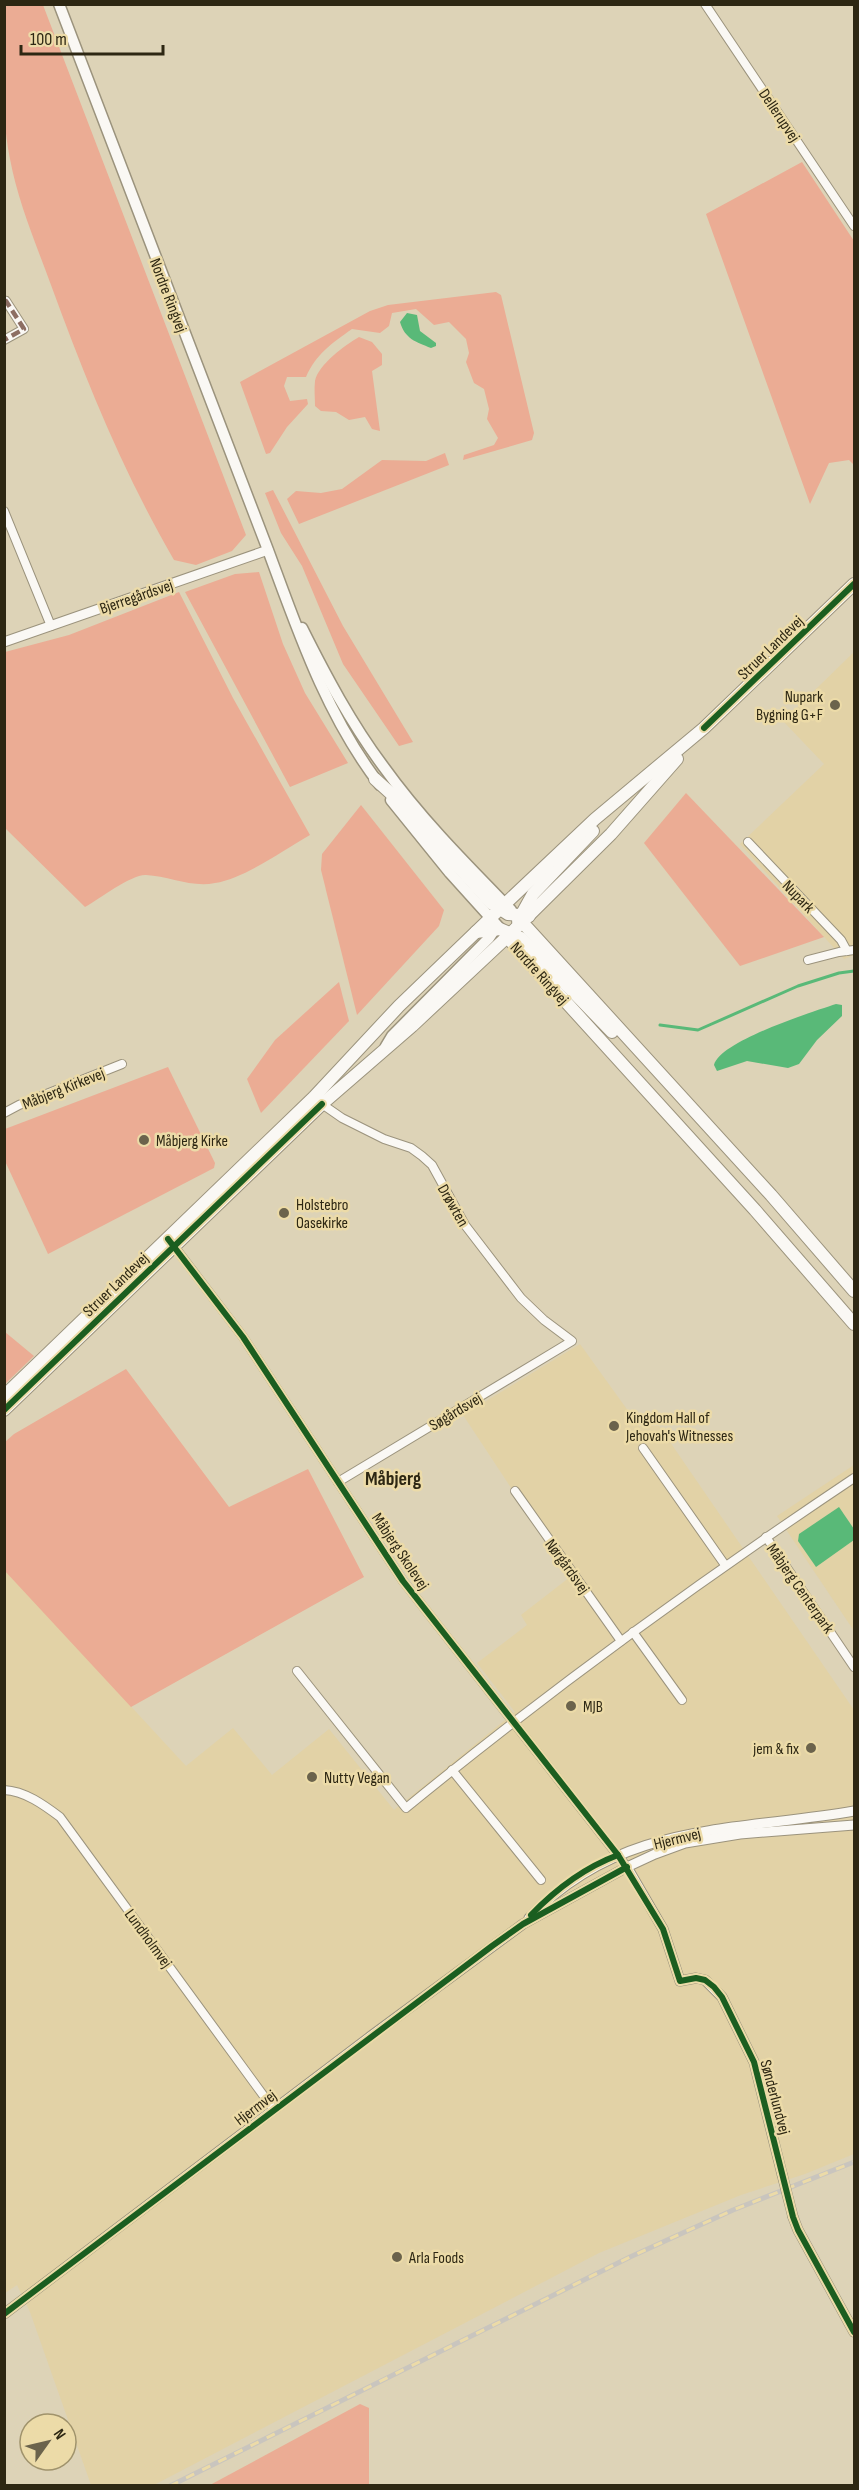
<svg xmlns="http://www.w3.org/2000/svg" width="859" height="2490" viewBox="0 0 859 2490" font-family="'Sofia Sans Condensed',sans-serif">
<rect width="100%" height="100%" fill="#ddd3b7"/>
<g fill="#e2d2a6">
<path d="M 854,652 L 854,955 L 844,959 L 740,844 L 824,764 L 783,721 Z"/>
<path d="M 580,1344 L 639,1426 L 659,1426 L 854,1710 L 854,2154 L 805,2174 L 741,2195 L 599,2253 L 154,2485 L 91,2485 L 30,2312 L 17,2285 L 5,2293 L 5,1570 L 186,1766 L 233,1728 L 272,1775 L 329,1729 L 394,1810 L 515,1712 L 477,1663 L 527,1625 L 521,1615 L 570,1577 L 463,1415 Z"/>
<path d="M 854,1465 L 854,1631 L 777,1516 Z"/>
</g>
<g fill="#ebac94">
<path d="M 4,5 L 43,5 L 246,535 L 232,551 L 196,565 L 174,560 C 123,472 86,381 51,285 C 36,244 18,202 10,159 C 0,109 4,56 4,5 Z"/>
<path d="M 802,162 L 854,241 L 854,465 L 849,460 L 829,463 L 810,504 L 706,214 Z"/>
<path d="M 496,292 L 501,295 L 534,433 L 532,440 L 463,460 L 464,455 L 494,445 L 498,438 L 487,419 L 489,409 L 484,389 L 474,383 L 466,362 L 469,353 L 466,339 L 449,322 L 434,325 L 416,309 L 392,313 L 389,326 L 380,333 L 352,329 C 332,343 316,354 306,377 L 287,377 L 284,386 L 290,401 L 307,399 L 308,404 L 287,427 L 270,453 L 266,454 L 240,382 L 370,311 L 388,305 Z"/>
<path d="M 359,337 L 372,342 L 382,354 L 382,365 L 372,371 L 380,431 L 372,429 L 365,417 L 349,420 L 336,412 L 321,411 L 315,406 C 315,398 314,389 315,381 C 318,365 345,345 359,337 Z"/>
<path d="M 445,453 L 449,465 L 299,524 L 287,499 L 296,491 L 321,493 L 342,489 L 382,460 L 426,461 Z"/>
<path d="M 273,490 L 343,626 L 413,742 L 399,746 L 343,664 L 302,566 L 281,533 L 265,493 Z"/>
<path d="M 259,572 L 283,644 L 305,693 L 348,763 L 290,787 L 185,592 L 235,574 Z"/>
<path d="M 179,592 L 233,698 L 310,835 C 282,851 245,878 215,883 C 192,888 169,876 146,875 C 132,874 99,899 85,907 L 5,828 L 5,652 L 69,635 Z"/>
<path d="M 686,793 L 824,937 L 740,966 L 644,843 Z"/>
<path d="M 361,805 L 444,910 L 439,926 L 357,1015 L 321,870 L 322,854 Z"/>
<path d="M 339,982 L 349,1021 L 261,1113 L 247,1079 L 275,1040 Z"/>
<path d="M 168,1067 L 215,1163 L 214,1168 L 48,1254 L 5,1161 L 5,1129 Z"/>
<path d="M 5,1332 L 34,1356 L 5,1384 L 4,1332 Z"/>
<path d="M 126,1369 L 229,1507 L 308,1469 L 364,1577 L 131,1707 L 4,1570 L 5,1442 L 14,1434 Z"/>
<path d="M 360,2404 L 369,2408 L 369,2485 L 210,2485 Z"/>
</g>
<g fill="#59b978">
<path d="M 407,313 L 417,315 L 420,331 L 436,343 L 436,346 L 431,348 C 416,342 405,339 400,322 Z"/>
<path d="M 836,1004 L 842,1005 L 842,1016 L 817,1040 L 799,1064 L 788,1068 L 747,1061 L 717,1071 L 714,1065 C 720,1041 812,1012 836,1004 Z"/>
<path d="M 839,1507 L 854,1529 L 854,1540 L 816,1567 L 798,1541 L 799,1534 Z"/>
</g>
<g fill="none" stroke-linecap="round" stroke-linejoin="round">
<path stroke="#59b978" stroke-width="3" d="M 660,1025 L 698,1030 L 798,986 L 839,973 L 854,971"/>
<defs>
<g id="minor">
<path d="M 705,4 L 854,226"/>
<path d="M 4,302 L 6,301 L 24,329 L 4,340"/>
<path d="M 4,511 L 51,626"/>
<path d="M 748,842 L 841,940 L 847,951"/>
<path d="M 808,960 L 839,952 L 854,950"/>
<path d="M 319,1102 L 342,1118 L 384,1139 L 411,1148 L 422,1156 L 432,1165 L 465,1225 L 521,1298 L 544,1320 L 572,1341 L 338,1482"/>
<path d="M 4,1113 L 19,1105 L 122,1064"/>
<path d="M 173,1245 L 243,1337 L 403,1581 L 627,1867"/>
<path d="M 643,1448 L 725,1565"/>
<path d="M 515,1491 L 621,1641"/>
<path d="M 766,1537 L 854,1667"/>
<path d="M 633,1632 L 682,1700"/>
<path d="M 297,1671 L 406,1808 C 550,1690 700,1581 854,1478"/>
<path d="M 452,1770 L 541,1880"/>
<path d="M 4,1790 C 25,1791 44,1805 60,1817 L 274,2110"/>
</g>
<g id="tertiary">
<path d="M 4,642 L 268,550"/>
<path d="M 627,1867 L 663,1929 L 680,1981 L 696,1978 L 705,1980 L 722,1997 L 754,2062 L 782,2174"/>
<path d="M 529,1918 C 621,1821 734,1832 854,1811"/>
<path d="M 793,2217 L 798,2230 L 854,2332"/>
<path d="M 4,2314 L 371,2036 L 523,1924 L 627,1867 L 655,1854 L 685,1843 L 740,1834 L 854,1825"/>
</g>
<g id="secondary">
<path d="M 59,4 L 268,550 C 298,631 326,715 380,785"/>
<path d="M 302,628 C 326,676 351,723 383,766 C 421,819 466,864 511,910"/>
<path d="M 391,800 L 450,873 L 505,934"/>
<path d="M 386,1046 L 392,1036 L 489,938 L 497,926"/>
</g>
<g id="primary">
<path d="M 375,779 L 397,799 L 491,903 L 508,914 L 529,916"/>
<path d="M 518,921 L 533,894 L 593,831"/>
<path d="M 522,922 L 771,1195 L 854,1291"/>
<path d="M 476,932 L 500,929 L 521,938 L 612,1032"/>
<path d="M 507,937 L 755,1210 L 854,1324"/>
<path d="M 4,1396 L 314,1097 L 399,1006 L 505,904 L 595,819 L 704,728 L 854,584"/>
<path d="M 4,1410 L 322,1104 L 412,1026 L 507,937 L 611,834 L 677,759"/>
</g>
</defs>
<use href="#minor" stroke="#9b937d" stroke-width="10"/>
<use href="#tertiary" stroke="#9b937d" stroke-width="11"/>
<use href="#secondary" stroke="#9b937d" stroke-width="13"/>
<use href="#primary" stroke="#9b937d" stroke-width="14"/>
<use href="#minor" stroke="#faf8f4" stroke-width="8"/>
<use href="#tertiary" stroke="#faf8f4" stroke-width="9"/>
<use href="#secondary" stroke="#faf8f4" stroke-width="10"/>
<use href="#primary" stroke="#faf8f4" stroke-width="12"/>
<defs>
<path id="rail" d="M 170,2486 L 630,2257 L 733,2210 L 854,2162"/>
</defs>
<use href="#rail" stroke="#c9c5be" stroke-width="5"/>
<use href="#rail" stroke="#ecdba8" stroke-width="3" stroke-dasharray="9" stroke-linecap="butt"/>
<defs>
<path id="tertiary-bridge" d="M 782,2174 L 793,2217"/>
</defs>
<use href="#tertiary-bridge" stroke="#9b937d" stroke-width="11" stroke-linecap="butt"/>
<use href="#tertiary-bridge" stroke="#faf8f4" stroke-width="9"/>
<path stroke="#8d6e63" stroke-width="4.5" stroke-dasharray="9 4.5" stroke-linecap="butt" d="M 4,302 L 6,301 L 24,329 L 4,340"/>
<defs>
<g id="cycleway">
<path d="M 704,728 L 854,584"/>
<path d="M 168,1239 L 243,1337 L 403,1581 L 618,1855 L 663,1929 L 680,1981 L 696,1978 L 705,1980 L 714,1987 L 722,1997 L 754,2062 L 793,2217 L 798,2230 L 854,2332"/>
<path d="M 4,1410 L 322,1104"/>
<path d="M 531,1915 C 555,1890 586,1867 618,1855"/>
<path d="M 4,2314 L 492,1946 L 523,1924 L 627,1867"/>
</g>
</defs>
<use href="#cycleway" stroke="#ecdba8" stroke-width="10"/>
<use href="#cycleway" stroke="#1b5e20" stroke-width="6"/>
</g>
<g fill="#6b634c" stroke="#ecdba8" stroke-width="2">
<circle cx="835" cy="705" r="6"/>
<circle cx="144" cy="1140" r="6"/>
<circle cx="284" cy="1213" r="6"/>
<circle cx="614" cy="1426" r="6"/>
<circle cx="571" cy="1706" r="6"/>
<circle cx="811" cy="1748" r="6"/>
<circle cx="312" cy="1777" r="6"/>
<circle cx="397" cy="2257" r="6"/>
</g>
<g text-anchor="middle" stroke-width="5" stroke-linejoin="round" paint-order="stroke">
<g font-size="16" fill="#2d2713" stroke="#ecdba8">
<text transform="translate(780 115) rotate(56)" y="6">Dellerupvej</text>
<text transform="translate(169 295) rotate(69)" y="6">Nordre Ringvej</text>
<text transform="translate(136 596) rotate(-19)" y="6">Bjerregårdsvej</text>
<text transform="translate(770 647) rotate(-44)" y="6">Struer Landevej</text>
<text transform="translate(799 896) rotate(46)" y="6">Nupark</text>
<text transform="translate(540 973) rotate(48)" y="6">Nordre Ringvej</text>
<text transform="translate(63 1088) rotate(-22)" y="6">Måbjerg Kirkevej</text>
<text transform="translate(454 1205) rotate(60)" y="6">Drøwten</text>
<text transform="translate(115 1284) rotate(-44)" y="6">Struer Landevej</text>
<text transform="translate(455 1411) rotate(-31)" y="6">Søgårdsvej</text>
<text transform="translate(401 1551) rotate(56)" y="6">Måbjerg Skolevej</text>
<text transform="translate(568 1566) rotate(54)" y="6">Nørgårdsvej</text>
<text transform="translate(801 1588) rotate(55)" y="6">Måbjerg Centerpark</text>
<text transform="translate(677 1838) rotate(-14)" y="6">Hjermvej</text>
<text transform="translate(149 1938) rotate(54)" y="6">Lundholmvej</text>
<text transform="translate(776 2097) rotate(75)" y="6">Sønderlundvej</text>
<text transform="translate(255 2107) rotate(-37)" y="6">Hjermvej</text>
</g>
<g font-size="16" fill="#2d2713" stroke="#ecdba8" text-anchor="start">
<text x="823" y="702" text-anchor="end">Nupark<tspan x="823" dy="18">Bygning G+F</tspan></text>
<text x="156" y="1146">Måbjerg Kirke</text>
<text x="296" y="1210">Holstebro<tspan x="296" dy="18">Oasekirke</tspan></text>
<text x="626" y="1423">Kingdom Hall of<tspan x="626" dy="18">Jehovah's Witnesses</tspan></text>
<text x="583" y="1712">MJB</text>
<text x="799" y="1754" text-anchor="end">jem &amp; fix</text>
<text x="324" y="1783">Nutty Vegan</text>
<text x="409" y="2263">Arla Foods</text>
</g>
<g font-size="20" font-weight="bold" fill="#2d2713" stroke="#ecdba8">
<text x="393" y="1485">Måbjerg</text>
</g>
</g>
<rect width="859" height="2490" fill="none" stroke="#2d2713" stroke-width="12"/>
<g transform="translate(48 2442) rotate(56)"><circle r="28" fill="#ecdba8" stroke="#a0936c" stroke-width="1.5"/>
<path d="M0-4.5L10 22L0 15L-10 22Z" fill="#6b634c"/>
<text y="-9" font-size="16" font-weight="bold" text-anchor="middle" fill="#2d2713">N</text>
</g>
<path d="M21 45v9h142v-9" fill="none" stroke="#2d2713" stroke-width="3"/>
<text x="30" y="45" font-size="18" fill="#2d2713" stroke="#ecdba8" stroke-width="4.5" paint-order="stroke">100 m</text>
</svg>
